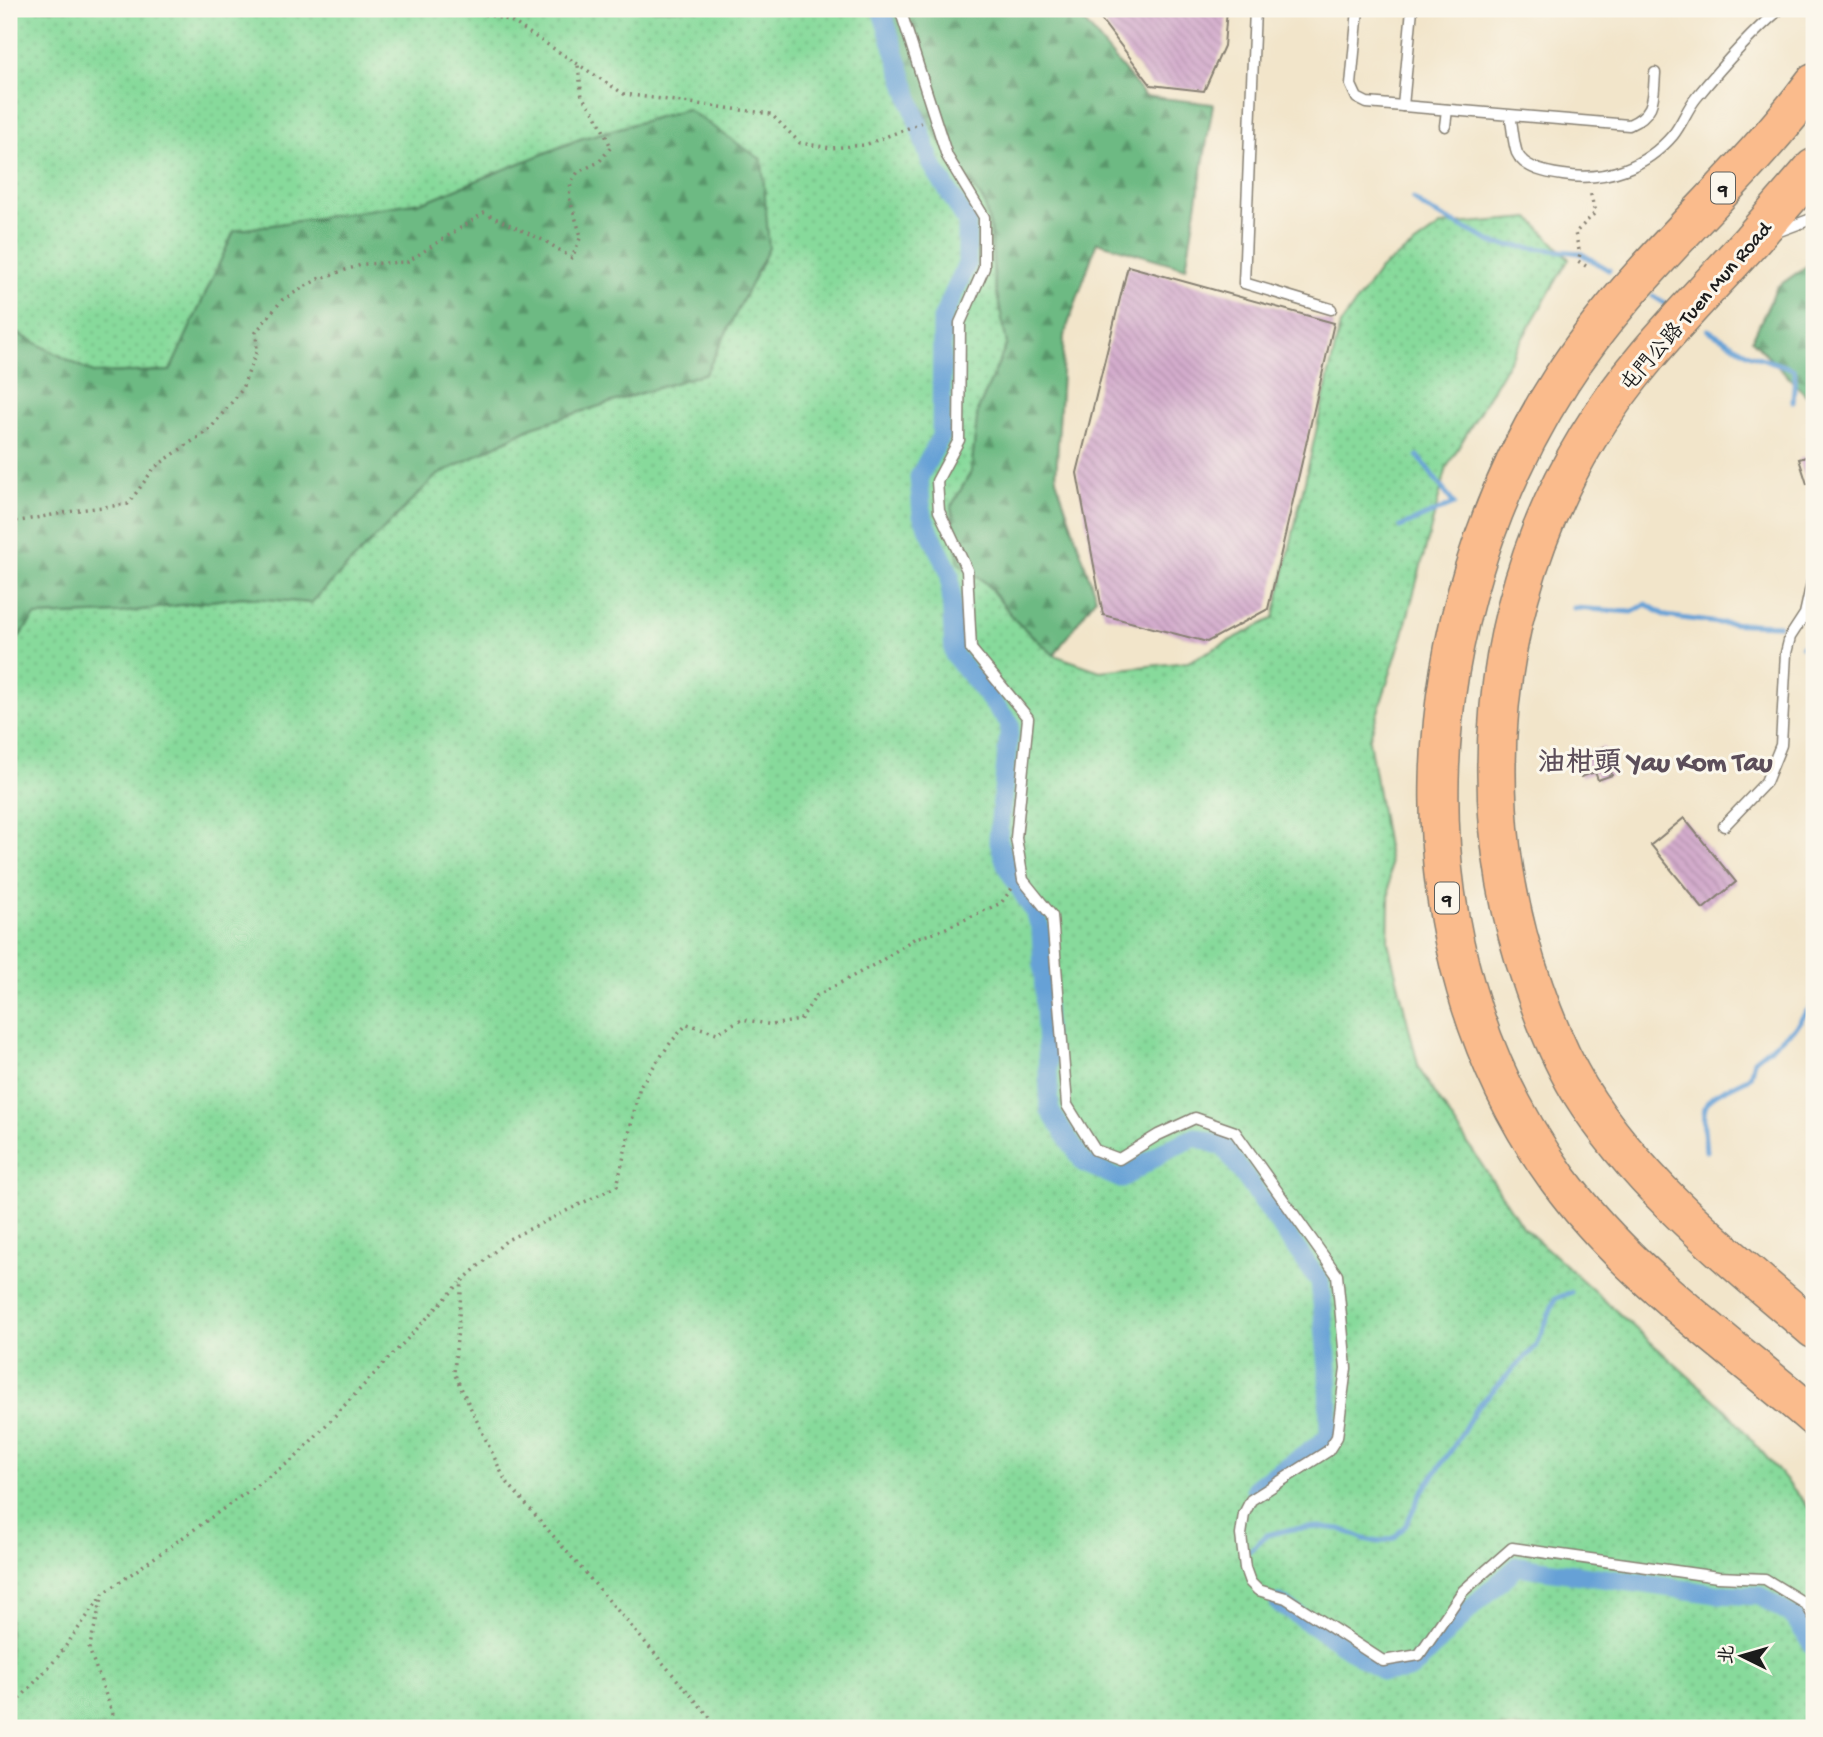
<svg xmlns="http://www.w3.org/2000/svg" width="1823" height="1737" viewBox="0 0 1823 1737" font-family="'Gochi Hand','LXGW WenKai TC',sans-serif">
<defs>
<pattern id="grass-dots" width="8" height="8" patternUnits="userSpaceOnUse" patternTransform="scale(1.75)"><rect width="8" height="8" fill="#87da9b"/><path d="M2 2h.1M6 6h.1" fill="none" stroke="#74ba85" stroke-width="1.8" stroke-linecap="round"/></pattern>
<pattern id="forest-firs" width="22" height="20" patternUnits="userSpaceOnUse" patternTransform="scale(1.75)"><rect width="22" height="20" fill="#6dba83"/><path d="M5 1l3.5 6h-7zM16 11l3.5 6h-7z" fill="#59966a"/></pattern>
<pattern id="building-back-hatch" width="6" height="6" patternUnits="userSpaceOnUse" patternTransform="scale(1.75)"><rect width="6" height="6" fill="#d3accc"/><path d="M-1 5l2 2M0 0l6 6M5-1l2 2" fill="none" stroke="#b593af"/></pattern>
</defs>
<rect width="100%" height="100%" fill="#fbf7ec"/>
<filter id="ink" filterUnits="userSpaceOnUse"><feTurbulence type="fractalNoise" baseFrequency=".0143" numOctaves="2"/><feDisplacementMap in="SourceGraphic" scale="14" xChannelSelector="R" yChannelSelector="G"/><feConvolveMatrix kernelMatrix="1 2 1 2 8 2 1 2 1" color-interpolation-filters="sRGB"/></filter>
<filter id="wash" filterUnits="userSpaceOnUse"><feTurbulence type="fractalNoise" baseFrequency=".00686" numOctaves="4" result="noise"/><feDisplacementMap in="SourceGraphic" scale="28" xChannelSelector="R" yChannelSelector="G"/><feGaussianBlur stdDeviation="1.57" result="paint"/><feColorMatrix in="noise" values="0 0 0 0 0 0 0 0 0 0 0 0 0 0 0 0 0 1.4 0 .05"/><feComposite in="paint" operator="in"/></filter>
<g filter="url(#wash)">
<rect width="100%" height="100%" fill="#f2e5ca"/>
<path fill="url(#grass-dots)" stroke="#527b5c" stroke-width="2" d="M 9,9 L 893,9 L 892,14 L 911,87 L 943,146 L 984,202 L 991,231 L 994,278 L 1007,344 L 978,410 L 971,472 L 951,507 L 959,563 L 986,583 L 1016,621 L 1054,655 L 1100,671 L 1188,662 L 1274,618 L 1340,325 L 1380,269 L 1442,225 L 1530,218 L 1569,259 L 1447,467 L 1403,634 L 1369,740 L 1390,865 L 1388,942 L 1419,1069 L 1522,1226 L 1727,1411 L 1814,1513 L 1814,1728 L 1240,1728 L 1235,1724 L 1225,1728 L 9,1728 L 9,650 L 35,616 L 119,613 L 242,597 L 311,603 L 436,476 L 532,427 L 706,373 L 687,109 L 580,139 L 426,201 L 235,231 L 170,371 L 93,373 L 9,329 Z"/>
<g fill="url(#forest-firs)" stroke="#446b50" stroke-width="2">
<path d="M 893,9 L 1074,9 L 1145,96 L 1213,104 L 1186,268 L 1097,242 L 1064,336 L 1056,479 L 1096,597 L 1054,655 L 1016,621 L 986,583 L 959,563 L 951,507 L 971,472 L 978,410 L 1007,344 L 994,278 L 991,231 L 984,202 L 943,146 L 911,87 L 892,14 Z"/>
<path d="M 687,109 L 762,160 L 769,248 L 706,373 L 532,427 L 436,476 L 311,603 L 242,597 L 119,613 L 35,616 L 9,650 L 9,329 L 93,373 L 170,371 L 234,231 L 426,201 L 580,139 Z"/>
<path d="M 1814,261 L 1814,400 L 1813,402 L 1752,340 L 1777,287 Z"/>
</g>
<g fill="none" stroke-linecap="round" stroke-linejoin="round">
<g stroke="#66a1d6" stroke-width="5">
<path d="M 1413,199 L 1426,209 L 1496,244 L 1580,253 L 1609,270"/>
<path d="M 1653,296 L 1669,306"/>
<path d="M 1708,330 L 1749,354 L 1793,369 L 1795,373 L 1793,402"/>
<path d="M 1400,527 L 1454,504 L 1418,456"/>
<path d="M 1574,608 L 1632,612 L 1646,604 L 1666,616 L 1719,623 L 1779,625"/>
<path d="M 1802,646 L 1814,656"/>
<path d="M 1706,1151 C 1700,1095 1702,1101 1750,1077 L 1754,1060 L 1796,1027 L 1806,1012 L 1814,1006"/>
<path d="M 1249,1551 L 1267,1535 L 1292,1529 L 1320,1527 L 1341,1529 L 1364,1539 L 1379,1542 L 1394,1538 L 1406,1525 L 1420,1495 L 1454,1446 L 1477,1407 L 1537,1345 L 1555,1299 L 1571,1292"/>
</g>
<g stroke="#66a1d6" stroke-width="19">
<path d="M 881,9 L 931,163 L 967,222 L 967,264 L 942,319 L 941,436 L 919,477 L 922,515 L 950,574 L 954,655 L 1010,724 L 998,839 L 1007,867 L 1036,915 L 1041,930 L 1050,1111 L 1084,1163 L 1121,1179 L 1166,1150 L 1196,1137 L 1224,1147 L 1320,1282 L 1328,1368 L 1329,1435 C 1308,1457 1278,1469 1255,1489"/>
<path d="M 1279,1603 L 1385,1672 L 1404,1671 L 1412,1669 L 1476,1603 L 1518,1566 L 1716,1594 L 1760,1596 L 1794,1617 L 1814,1647"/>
</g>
</g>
<g id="blocks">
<g fill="url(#building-back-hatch)">
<path d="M 1093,9 L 1227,9 L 1224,46 L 1204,91 L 1151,85 Z"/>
<path d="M 1128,266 L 1334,323 L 1268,609 L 1207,642 L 1103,615 L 1077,473 Z"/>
<path d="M 1813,455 L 1814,482 L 1807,484 L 1799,459 Z"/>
<path d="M 1604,747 L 1612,775 L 1598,780 L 1595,772 L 1581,777 L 1574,756 Z"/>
<path d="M 1684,818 L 1736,882 L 1703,909 L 1651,845 Z"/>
</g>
</g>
</g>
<g filter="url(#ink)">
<use href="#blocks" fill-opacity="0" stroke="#878073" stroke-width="2"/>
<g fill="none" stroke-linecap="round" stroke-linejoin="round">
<defs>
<g id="service">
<path d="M 900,9 L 947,156 L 984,217 L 984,268 L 960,323 L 959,440 L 937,481 L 939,511 L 967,570 L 971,649 L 1028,718 L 1016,838 L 1023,880 L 1052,916 L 1067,1105 L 1095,1150 L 1119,1159 L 1158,1135 L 1195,1118 L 1235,1132 L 1337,1275 L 1346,1368 L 1337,1437 L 1328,1451 L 1251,1500 L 1244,1514 L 1241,1535 L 1245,1568 L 1250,1582 L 1258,1590 L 1286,1598 L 1383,1661 L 1419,1655 L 1463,1591 L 1512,1548 L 1718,1577 L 1765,1579 L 1806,1604 L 1814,1617"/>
<path d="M 1255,9 L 1244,283 L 1331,309"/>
<path d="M 1358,9 L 1351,85 L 1357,98 L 1367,103 L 1629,125 C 1656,113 1653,99 1655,73"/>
<path d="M 1403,106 L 1412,9"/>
<path d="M 1510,116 C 1513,128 1513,142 1517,153 C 1524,169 1548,173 1563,175 C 1605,182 1646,167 1673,135 C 1682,124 1687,109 1696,98 C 1722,66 1748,36 1780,9"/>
<path d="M 1445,126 L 1447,110"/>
<path d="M 1774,233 L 1814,218"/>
<path d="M 1724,826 L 1766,782 L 1781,745 L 1786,653 L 1790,637 L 1805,614 L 1814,573"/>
</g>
<g id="motorway">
<path d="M 1814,83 C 1736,188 1631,270 1561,380 C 1410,616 1389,945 1558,1179 C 1627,1274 1726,1341 1814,1417"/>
<path d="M 1814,168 C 1793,192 1772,217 1751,241 C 1694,304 1632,364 1588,437 C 1488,602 1470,807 1534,988 C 1546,1023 1560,1057 1579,1089 C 1639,1186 1728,1256 1814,1329"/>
</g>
</defs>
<use href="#service" stroke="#878073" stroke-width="13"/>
<use href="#motorway" stroke="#878073" stroke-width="41"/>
<g stroke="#878073" stroke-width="3.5" stroke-dasharray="2 5" stroke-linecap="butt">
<path d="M 464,9 L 511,21 L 624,94 L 771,114 L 800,143 L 831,148 L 865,145 L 921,123"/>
<path d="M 879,9 L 887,19"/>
<path d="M 1586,266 L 1578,261 L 1580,254 L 1575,233 L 1595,213 L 1590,191"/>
<path d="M 9,523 L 79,510 L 128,504 L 155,467 L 210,429 L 241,391 L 257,351 L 256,332 L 282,300 L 318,279 L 364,264 L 407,262 L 484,213 L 545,241 L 572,258 L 581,236 L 569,197 L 571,182 L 578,172 L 599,162 L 611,147 L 596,115 L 582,97 L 578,65"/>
<path d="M 9,1707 L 13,1706 L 57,1658 L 101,1597"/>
<path d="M 118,1728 L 89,1649 L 103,1594 L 295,1458 L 460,1283"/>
<path d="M 719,1728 L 505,1480 L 454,1373 L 462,1281 L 507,1240 L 617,1186 L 640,1086 L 671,1042 L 687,1024 L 717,1033 L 742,1019 L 772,1025 L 800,1020 L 816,996 L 881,961 L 915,938 L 935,933 L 1001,903 L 1013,887"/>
</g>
<use href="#service" stroke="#fff" stroke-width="10"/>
<use href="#motorway" stroke="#fabb8c" stroke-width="38"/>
</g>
</g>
<g text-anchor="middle" stroke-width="6" stroke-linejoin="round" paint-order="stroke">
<g fill="#fbf7ec" stroke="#5f5e5a" stroke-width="2">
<rect x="1711" y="172.5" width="24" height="31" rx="5"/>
<rect x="1435" y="882.5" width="24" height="31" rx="5"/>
</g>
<g font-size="19" font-weight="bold" fill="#1c1c1c">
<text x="1723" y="195">9</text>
<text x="1447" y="905">9</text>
</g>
<g font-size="21" fill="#1c1c1c" stroke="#fbf7ec">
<text transform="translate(1695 306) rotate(-49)" y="7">屯門公路 Tuen Mun Road</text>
</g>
<g font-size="28" font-weight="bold" fill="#5c4e5a" stroke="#fbf7ec">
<text x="1655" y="770">油柑頭 Yau Kom Tau</text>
</g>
</g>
<rect width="1823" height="1737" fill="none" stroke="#fbf7ec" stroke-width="35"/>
<g transform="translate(1742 1656) rotate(275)" stroke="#fbf7ec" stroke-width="5" paint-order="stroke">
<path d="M0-5L12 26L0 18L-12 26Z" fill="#1c1c1c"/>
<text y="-10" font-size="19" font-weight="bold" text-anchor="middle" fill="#1c1c1c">北</text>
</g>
</svg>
